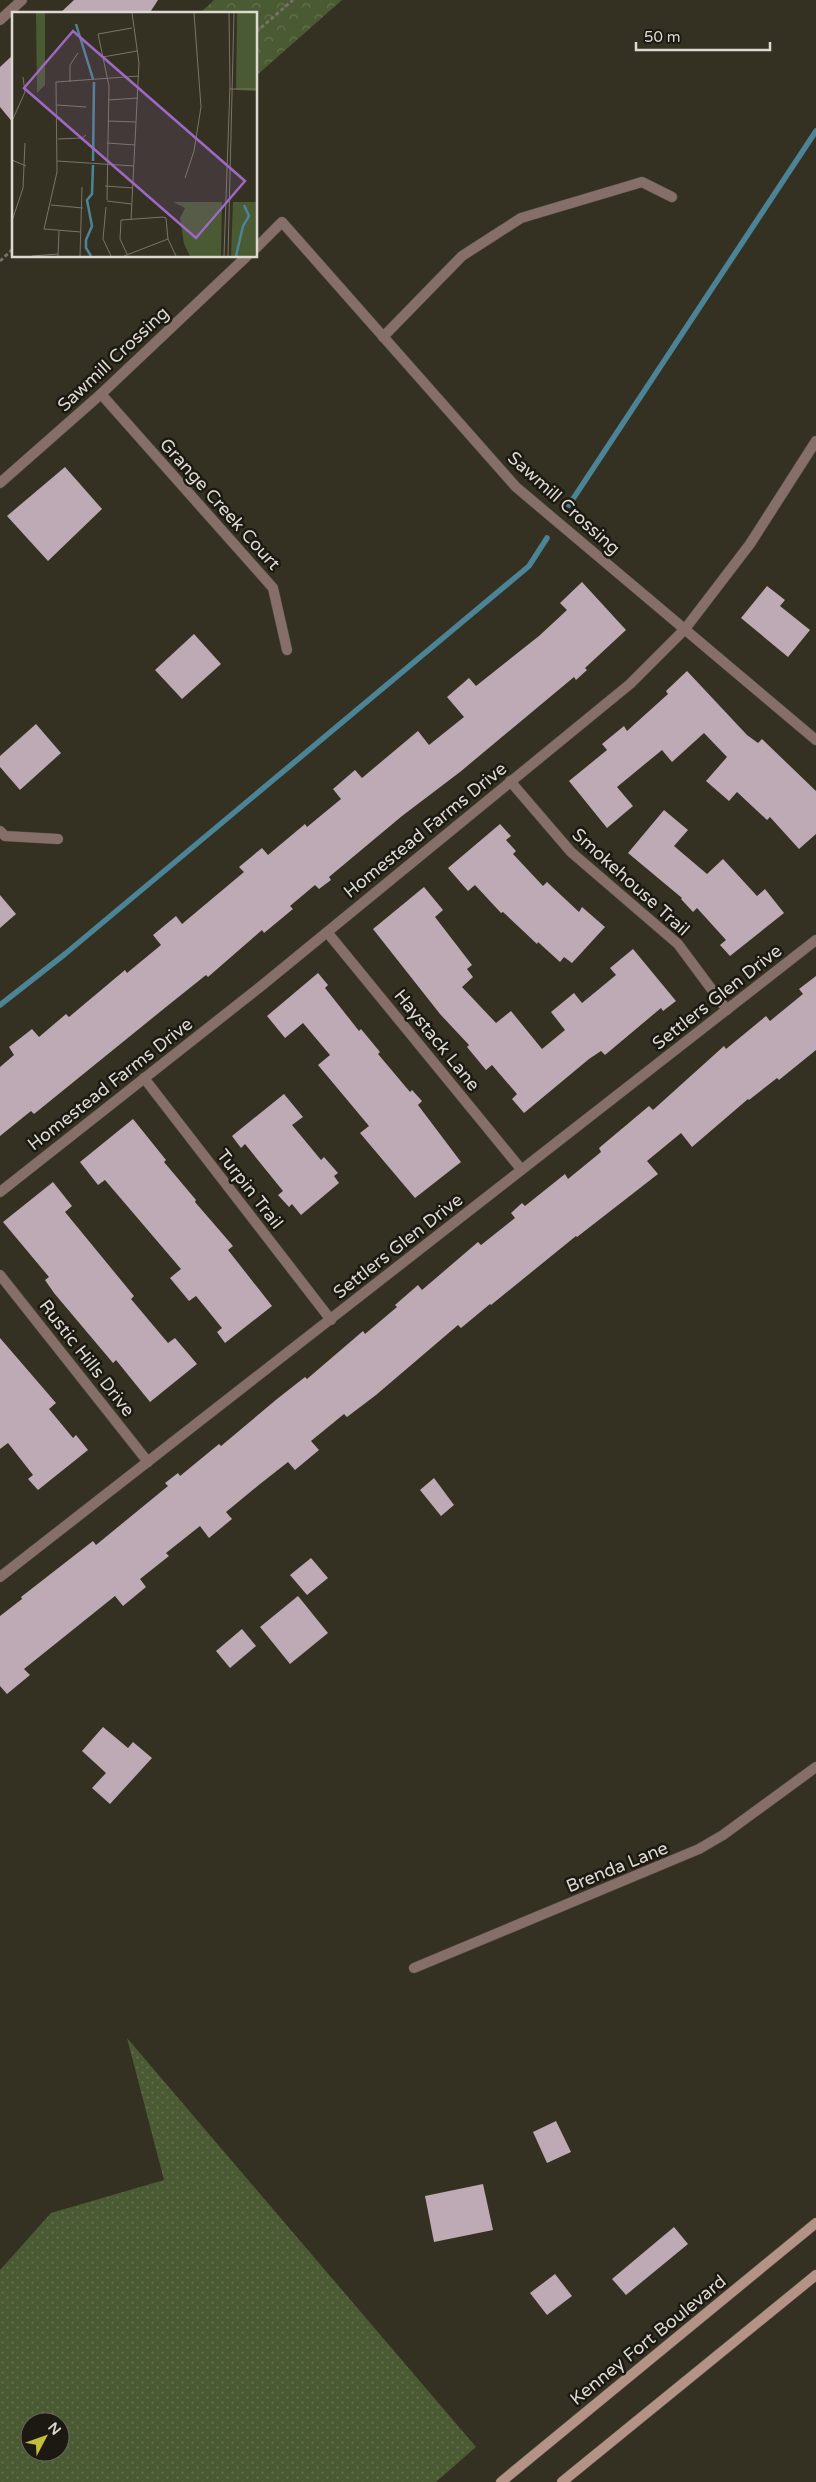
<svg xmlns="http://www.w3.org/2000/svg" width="816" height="2482" viewBox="0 0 816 2482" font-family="'Varela Round',sans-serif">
<defs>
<pattern id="grass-dots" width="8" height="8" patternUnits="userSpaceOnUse" patternTransform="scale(1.25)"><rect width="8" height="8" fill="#4a5a32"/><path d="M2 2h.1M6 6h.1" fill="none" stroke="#64714f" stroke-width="1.8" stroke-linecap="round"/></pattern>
<pattern id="forest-crowns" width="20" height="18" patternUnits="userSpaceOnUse" patternTransform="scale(1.25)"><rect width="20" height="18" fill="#4a5a32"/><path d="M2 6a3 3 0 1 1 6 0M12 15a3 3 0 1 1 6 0" fill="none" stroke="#64714f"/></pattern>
</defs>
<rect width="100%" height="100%" fill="#353122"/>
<path fill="url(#grass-dots)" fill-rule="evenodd" d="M 127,2038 L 476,2447 L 436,2482 L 0,2482 L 0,2270 L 51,2213 L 164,2180 ZM 30,2422 L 60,2422 L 60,2452 L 30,2452 Z"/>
<path fill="url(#forest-crowns)" d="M 214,0 L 342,0 L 256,76 L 256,14 L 199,14 Z"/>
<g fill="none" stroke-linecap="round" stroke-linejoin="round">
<g stroke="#4b8497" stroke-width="5.5">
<path d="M 569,505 L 816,131"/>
<path d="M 0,1005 L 65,954 L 529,566 L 547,538"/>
</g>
</g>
<g fill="#bdaab4">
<path d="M 74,0 L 158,0 L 149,14 L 59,14 Z"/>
<path d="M 14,54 L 14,124 L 0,107 L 0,67 Z"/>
<path d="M 65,467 L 102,509 L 48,561 L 7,516 Z"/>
<path d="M 582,582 L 626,630 L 585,668 L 587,670 L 576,680 L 574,677 L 460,772 L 402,816 L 329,877 L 331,880 L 319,889 L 315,885 L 290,906 L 293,909 L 264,933 L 262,930 L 208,977 L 206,975 L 166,1007 L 34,1114 L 31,1111 L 0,1136 L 0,1067 L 14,1055 L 9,1047 L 32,1029 L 39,1037 L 66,1014 L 69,1017 L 125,970 L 127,973 L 161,945 L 153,935 L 176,916 L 182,924 L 244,872 L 239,867 L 262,848 L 268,855 L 305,824 L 307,827 L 341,799 L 333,789 L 355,770 L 362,778 L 418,731 L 429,745 L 464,717 L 447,697 L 469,678 L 476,686 L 539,636 L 567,610 L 560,603 Z"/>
<path d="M 767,586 L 785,600 L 780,606 L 810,630 L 788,657 L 741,618 Z"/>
<path d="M 194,634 L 221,664 L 182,699 L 155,670 Z"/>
<path d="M 687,671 L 747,735 L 758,743 L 762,739 L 816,791 L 816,834 L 799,849 L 770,817 L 767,820 L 737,792 L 729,801 L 706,781 L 727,757 L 704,733 L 672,762 L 662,750 L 617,787 L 633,806 L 607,828 L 569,781 L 607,750 L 602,744 L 624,726 L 627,731 L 668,694 L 666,691 Z"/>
<path d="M 36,724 L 61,753 L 20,790 L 0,767 L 0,756 Z"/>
<path d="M 664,810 L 688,830 L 674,846 L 707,874 L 723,859 L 757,896 L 765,889 L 784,913 L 730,956 L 720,945 L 726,940 L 697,908 L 693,912 L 681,899 L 682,898 L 628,853 Z"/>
<path d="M 500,824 L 511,836 L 506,840 L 516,851 L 513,854 L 543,886 L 547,882 L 579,912 L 582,907 L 605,927 L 572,963 L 564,957 L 560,962 L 538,942 L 537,944 L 503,912 L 501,913 L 475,885 L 468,891 L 448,868 Z"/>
<path d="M 424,887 L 443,910 L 435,917 L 472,965 L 467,969 L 473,977 L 462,987 L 496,1023 L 511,1011 L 542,1049 L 565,1030 L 551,1012 L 574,993 L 582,1003 L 616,975 L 610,968 L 633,949 L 676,1001 L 663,1011 L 661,1008 L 605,1055 L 601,1051 L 589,1059 L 524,1113 L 512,1099 L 517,1094 L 492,1065 L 486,1070 L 467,1047 L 469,1045 L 440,1014 L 373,929 Z"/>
<path d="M 0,895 L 16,914 L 0,928 Z"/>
<path d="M 318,973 L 328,985 L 325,988 L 333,998 L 359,1031 L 361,1029 L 380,1052 L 378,1054 L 410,1092 L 412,1090 L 422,1101 L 418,1105 L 461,1162 L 415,1198 L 360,1133 L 369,1126 L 318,1065 L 330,1055 L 303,1023 L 285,1038 L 267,1016 Z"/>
<path d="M 816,976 L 816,1050 L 779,1080 L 777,1078 L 749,1100 L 748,1099 L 692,1147 L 681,1133 L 647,1161 L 658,1174 L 577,1237 L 576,1236 L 491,1305 L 490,1304 L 461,1328 L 458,1325 L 376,1395 L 347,1417 L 344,1414 L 311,1441 L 319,1450 L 295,1470 L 288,1462 L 260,1484 L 226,1512 L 232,1519 L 209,1538 L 200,1526 L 166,1553 L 169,1556 L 140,1579 L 146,1587 L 123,1606 L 115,1596 L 24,1669 L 30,1675 L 7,1694 L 0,1686 L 0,1616 L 22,1599 L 21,1597 L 93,1541 L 96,1545 L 168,1486 L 165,1483 L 178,1473 L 180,1476 L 219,1444 L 221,1446 L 277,1399 L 305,1377 L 307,1379 L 363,1331 L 365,1334 L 397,1307 L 395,1305 L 418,1285 L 422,1290 L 478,1242 L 481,1245 L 515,1218 L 511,1213 L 522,1203 L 525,1206 L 565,1174 L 568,1179 L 601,1152 L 599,1148 L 649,1106 L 653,1110 L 724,1046 L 726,1049 L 766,1016 L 770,1021 L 803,994 L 799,989 Z"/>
<path d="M 284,1094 L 303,1117 L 292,1125 L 321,1160 L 324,1157 L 338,1173 L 334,1176 L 339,1183 L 301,1215 L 292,1204 L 289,1207 L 278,1195 L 283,1191 L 245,1144 L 241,1148 L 232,1136 Z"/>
<path d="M 133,1119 L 166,1160 L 164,1162 L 196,1200 L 195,1202 L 233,1246 L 228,1250 L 272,1306 L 225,1343 L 217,1332 L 222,1328 L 196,1296 L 189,1301 L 170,1278 L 181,1269 L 105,1180 L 98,1185 L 80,1162 Z"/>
<path d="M 53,1182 L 72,1206 L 65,1212 L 134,1296 L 131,1299 L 168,1343 L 175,1338 L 197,1364 L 150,1402 L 116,1360 L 113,1363 L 54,1293 L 45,1280 L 49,1277 L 3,1222 Z"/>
<path d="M 0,1338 L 56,1403 L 49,1409 L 73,1438 L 76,1435 L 88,1450 L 38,1490 L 28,1479 L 33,1475 L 8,1443 L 0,1449 Z"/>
<path d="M 434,1478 L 454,1505 L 441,1516 L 420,1490 Z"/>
<path d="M 311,1558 L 328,1578 L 307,1595 L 290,1575 Z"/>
<path d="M 298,1596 L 328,1633 L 290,1664 L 260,1627 Z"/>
<path d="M 242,1629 L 256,1646 L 230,1668 L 216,1651 Z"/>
<path d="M 103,1727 L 128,1748 L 133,1742 L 152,1758 L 110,1804 L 92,1788 L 106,1773 L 82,1751 Z"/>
<path d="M 556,2121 L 571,2152 L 547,2163 L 533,2132 Z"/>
<path d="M 483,2184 L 493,2230 L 434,2242 L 425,2196 Z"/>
<path d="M 674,2227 L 688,2244 L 626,2295 L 612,2279 Z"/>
<path d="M 555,2274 L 572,2296 L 547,2315 L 530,2293 Z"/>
</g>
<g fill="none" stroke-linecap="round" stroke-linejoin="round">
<defs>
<g id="minor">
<path d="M 0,20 L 22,0"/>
<path d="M 256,248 L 282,222 L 516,487 L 816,740"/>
<path d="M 383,337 L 462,256 L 521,218 L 642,182 L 672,197"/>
<path d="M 101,394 L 273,588 L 287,650"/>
<path d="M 0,483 L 101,394 L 247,256"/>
<path d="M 510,781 L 571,852 L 678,944 L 727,1010"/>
<path d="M 0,831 L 5,836 L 58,839"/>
<path d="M 327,932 L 521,1169"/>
<path d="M 144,1078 L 331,1320"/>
<path d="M 0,1192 L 260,987 L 630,684 L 685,629 L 750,544 L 816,441"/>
<path d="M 0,1275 L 148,1462"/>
<path d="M 0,1577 L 816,940"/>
<path d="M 414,1968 L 699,1849 L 723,1835 L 816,1767"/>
</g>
<g id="secondary">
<path d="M 501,2482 L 816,2223"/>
<path d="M 562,2482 L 816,2275"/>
</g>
</defs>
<use href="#minor" stroke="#504c3e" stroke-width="11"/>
<use href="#secondary" stroke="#504c3e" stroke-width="11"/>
<g stroke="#747064" stroke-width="3" stroke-dasharray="4 2.5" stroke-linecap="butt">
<path d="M 256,32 L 293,0"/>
<path d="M 0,261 L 14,248"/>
</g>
<use href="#minor" stroke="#856f68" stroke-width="10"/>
<use href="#secondary" stroke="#b49286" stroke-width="10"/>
</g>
<g text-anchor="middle" stroke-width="5" stroke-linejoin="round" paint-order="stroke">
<g font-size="18" fill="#dddad1" stroke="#1b1912">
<text transform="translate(113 359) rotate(-43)" y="6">Sawmill Crossing</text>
<text transform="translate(564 503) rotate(42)" y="6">Sawmill Crossing</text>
<text transform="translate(220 504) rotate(48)" y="6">Grange Creek Court</text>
<text transform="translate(425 830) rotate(-39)" y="6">Homestead Farms Drive</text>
<text transform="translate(631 882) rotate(42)" y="6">Smokehouse Trail</text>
<text transform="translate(717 997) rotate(-38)" y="6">Settlers Glen Drive</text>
<text transform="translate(437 1040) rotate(51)" y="6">Haystack Lane</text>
<text transform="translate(110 1084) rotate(-38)" y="6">Homestead Farms Drive</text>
<text transform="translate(250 1189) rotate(52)" y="6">Turpin Trail</text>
<text transform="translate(398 1246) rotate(-38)" y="6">Settlers Glen Drive</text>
<text transform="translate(87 1358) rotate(52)" y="6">Rustic Hills Drive</text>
<text transform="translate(617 1867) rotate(-22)" y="6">Brenda Lane</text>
<text transform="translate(648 2340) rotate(-39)" y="6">Kenney Fort Boulevard</text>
</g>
</g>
<g transform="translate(12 12)">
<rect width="245" height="245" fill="#353122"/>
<path d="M 161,190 L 210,190 L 209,244 L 178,244 L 172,232 L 168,206 L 173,196 Z" fill="#4a5a32"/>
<path d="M 24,1 L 33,1 L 33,73 L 25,81 Z" fill="#4a5a32"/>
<path d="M 225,1 L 245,1 L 245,79 L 224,78 ZM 221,190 L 245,190 L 245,244 L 219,244 Z" fill="#4a5a32"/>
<path fill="none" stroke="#4b8497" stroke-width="2.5" d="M 64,12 L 81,67M 81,149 L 82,70M 79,244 L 74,236 L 74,228 L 80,214 L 75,188 L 80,182 L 81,153M 224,244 L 231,214 L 237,204 L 232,193"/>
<path fill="none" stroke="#787568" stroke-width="1" d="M 91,45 L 125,39M 58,70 L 58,53 L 66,41M 218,77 L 245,77M 97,88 L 126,86M 45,93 L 74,95M 0,109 L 13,80 L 11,65M 96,109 L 124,110M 46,127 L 70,126 L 74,123M 95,131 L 123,133M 0,148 L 14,154M 45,149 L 122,154M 173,166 L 182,139 L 189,95 L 182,1M 93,174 L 121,176M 95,188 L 97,74 L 86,22 L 120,16M 95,189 L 120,192M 39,193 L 71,196M 94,195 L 91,227 L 99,244M 119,208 L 127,51 L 120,1M 0,209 L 11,176 L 13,131M 69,220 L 32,217 L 45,160 L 44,70 L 127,64M 115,242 L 108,227 L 109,208 L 151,205 L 154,206 L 156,227 L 164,244M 20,244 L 46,242M 46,244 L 47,219M 68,244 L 70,175M 112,244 L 156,227M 212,244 L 218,73 L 217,1M 216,244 L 222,1"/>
<path fill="#9d69c5" fill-opacity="0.15" stroke="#9d69c5" stroke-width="2.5" d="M 61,19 L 233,169 L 184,226 L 12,76 Z"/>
<rect width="245" height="245" fill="none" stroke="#dddad1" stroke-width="2.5"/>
</g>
<g transform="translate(45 2437) rotate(49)"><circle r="24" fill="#1b1912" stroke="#69665e"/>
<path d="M0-4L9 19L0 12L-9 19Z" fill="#c3bd3e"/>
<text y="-8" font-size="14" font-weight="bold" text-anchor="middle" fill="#dddad1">N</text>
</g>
<path d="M636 42v8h134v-8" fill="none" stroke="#dddad1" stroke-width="2.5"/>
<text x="644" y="42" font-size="15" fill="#dddad1" stroke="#1b1912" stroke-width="4" paint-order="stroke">50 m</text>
</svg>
